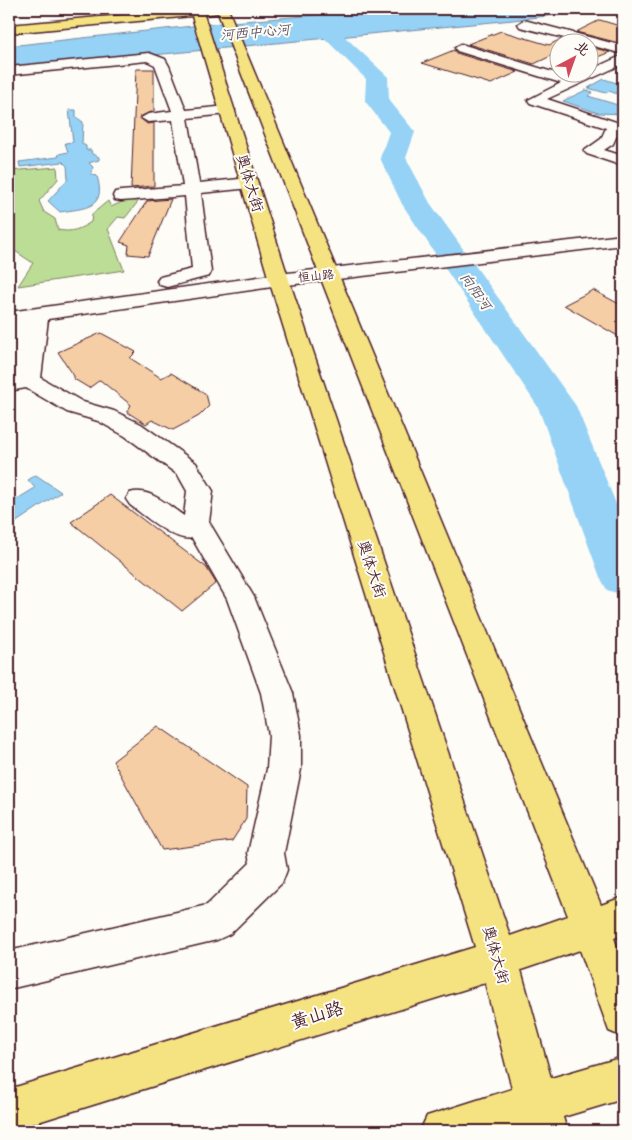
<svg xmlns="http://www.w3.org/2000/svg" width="632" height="1140" viewBox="0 0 632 1140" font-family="Sriracha,'LXGW WenKai TC',sans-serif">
<rect width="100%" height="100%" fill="#fdfcf7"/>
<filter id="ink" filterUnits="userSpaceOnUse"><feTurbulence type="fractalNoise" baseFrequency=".02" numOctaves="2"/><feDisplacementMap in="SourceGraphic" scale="10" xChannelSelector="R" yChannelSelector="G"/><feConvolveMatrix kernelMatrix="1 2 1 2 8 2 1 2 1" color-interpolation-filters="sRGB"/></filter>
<g filter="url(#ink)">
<path fill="#bbdd96" stroke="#827e60" d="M 57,167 L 58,179 L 39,201 L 44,212 L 55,219 L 58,230 C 72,233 80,229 91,222 L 92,214 L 108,201 L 111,207 L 130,198 L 141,198 L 125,218 L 118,217 L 108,229 L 124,270 L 18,286 L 33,263 L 9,247 L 9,171 Z"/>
<g fill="#95d2f5" stroke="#778aa4">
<path d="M 388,9 L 605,9 L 513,20 L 9,69 L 9,46 L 220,23 Z"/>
<path d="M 604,79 L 623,85 L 623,96 L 609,91 L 606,93 L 588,88 Z"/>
<path d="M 586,90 L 593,92 L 588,96 L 621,106 L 623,105 L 623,114 L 598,113 L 563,101 Z"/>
<path d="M 69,110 L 76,110 L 76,117 L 83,122 L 82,144 L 86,146 L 86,150 L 91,150 L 92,154 L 99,157 L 99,160 L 89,163 L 93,167 L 91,174 L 97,176 C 107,209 85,208 60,212 L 48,201 L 68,179 L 67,166 L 63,162 L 20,167 L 19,162 L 58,157 L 59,154 L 68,152 L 65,143 L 73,142 Z"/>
<path d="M 36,475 L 61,492 L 9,527 L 9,504 L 35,488 L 28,480 Z"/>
</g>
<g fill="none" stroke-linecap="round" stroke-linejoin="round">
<path fill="#95d2f5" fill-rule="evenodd" d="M 321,19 L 328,21 L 388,77 L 389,100 L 415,132 L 406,158 L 430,203 L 576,406 L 623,521 L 623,595 L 607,590 L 600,577 L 538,407 L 402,204 L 380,158 L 389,132 L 365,101 L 366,79 L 311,25 L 314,21 Z"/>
</g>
<g fill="#f5cea5" stroke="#4a1f2b">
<path d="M 600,20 L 623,27 L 623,44 L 576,32 Z"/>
<path d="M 501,31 L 549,45 L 561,39 L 574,42 L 560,42 L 560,59 L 551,56 L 534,64 L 468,44 Z"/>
<path d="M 590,47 L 610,52 L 590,60 Z"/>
<path d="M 454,50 L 456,53 L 518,72 L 491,84 L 422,63 Z"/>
<path d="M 136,69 L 154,69 L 154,111 L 139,117 L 147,124 L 154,123 L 154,186 L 131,188 Z"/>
<path d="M 171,199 L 148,256 L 128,254 L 129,245 L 120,242 L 147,201 Z"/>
<path d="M 593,290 L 623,306 L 623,339 L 564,305 Z"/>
<path d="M 101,333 L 136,352 L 130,358 L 161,378 L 171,373 L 206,394 L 209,406 L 199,416 L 173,430 L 152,420 L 146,424 L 127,412 L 131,405 L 100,380 L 89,388 L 74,379 L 74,376 L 58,352 Z"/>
<path d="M 110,495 L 206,567 L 216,583 L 182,611 L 71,522 Z"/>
<path d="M 158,726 L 247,787 L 246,819 L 232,841 L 162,850 L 113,761 Z"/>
</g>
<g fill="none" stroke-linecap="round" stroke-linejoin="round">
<defs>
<g id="minor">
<path d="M 524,20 L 623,46 L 623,54 L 590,45 L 590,42 L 580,42 L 520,27 L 518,24 Z"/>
<path d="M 461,44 L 572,78 L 583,72 L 590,72 L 590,70 L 623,55 L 623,64 L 547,99 L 619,123 L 621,126 L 613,144 L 604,150 L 623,156 L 623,166 L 587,154 L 584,151 L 601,139 L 606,128 L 530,103 L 528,100 L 561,83 L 457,51 L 455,48 Z"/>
<path d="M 149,53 L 165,59 L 169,66 L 186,110 L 228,106 L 235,110 L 228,114 L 188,118 L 199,183 L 250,178 L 258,183 L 250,188 L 201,193 L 211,272 L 209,276 L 167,287 L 160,285 L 157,281 L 160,277 L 192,269 L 185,196 L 121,201 L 115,200 L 113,196 L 115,192 L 121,191 L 183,186 L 173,120 L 148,122 L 141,118 L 148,114 L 172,111 L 155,65 L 147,61 L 9,75 L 9,67 Z"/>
<path d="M 623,235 L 623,245 L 279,286 L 48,319 L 41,378 L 83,402 L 114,411 L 141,424 L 196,463 L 213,491 L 209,522 L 254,597 L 293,693 L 301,735 L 301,769 L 284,853 L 287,870 L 282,883 L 230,934 L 217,940 L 9,989 L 9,951 L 207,905 L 250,863 L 248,853 L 267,769 L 269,735 L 261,693 L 227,599 L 192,538 C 176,543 144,515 130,505 L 126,499 L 130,493 C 149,487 168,505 184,516 L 187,491 L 178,475 L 125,436 L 98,421 L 67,412 L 26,388 L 9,391 L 9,312 L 279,274 Z"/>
</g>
<path id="major" d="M 190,9 L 228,9 L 601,905 L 623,897 L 623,935 L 614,938 L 623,963 L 623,1037 L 609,1031 L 580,950 L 521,970 L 551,1078 L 623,1057 L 623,1099 L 563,1117 L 567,1131 L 523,1131 L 523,1129 L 515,1131 L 420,1131 L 427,1116 L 512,1089 L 485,983 L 9,1131 L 9,1089 L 475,947 L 269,280 L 192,16 L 9,33 L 9,25 ZM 218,13 L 568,916 L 510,936 L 289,280 L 204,15 Z"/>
</defs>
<use href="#minor" stroke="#4a1f2b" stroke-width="3"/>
<use href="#major" stroke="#4a1f2b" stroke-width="3"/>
<use href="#minor" fill="#fdfcf7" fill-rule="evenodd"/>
<use href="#major" fill="#f5e382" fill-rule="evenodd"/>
</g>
</g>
<g text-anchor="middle" stroke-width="4" stroke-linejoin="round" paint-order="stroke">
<g font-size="12" fill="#4a1f2b" stroke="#fdfcf7">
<text transform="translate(316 276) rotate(-6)" y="4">恒山路</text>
</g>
<g font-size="14" font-style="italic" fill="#605568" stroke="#fdfcf7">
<text transform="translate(255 32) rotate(-5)" y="5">河西中心河</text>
<text transform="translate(476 291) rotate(55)" y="5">向阳河</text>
</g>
<g font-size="15" fill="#4a1f2b" stroke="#fdfcf7">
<text transform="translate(250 183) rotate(73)" y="5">奥体大街</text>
<text transform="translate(372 569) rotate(72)" y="5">奥体大街</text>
<text transform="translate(496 955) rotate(74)" y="5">奥体大街</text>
</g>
<g font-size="18" fill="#4a1f2b" stroke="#fdfcf7">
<text transform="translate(317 1015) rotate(-17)" y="6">黄山路</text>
</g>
</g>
<rect width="632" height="1140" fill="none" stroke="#fdfcf7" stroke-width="30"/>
<rect x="15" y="15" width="602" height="1110" fill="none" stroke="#4a1f2b" stroke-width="2" filter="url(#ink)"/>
<g transform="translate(574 58) rotate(41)"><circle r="24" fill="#fdfcf7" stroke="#b5a4a5"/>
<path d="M0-4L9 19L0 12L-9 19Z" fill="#d1495b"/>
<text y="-8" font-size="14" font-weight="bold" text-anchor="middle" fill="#4a1f2b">北</text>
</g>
</svg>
